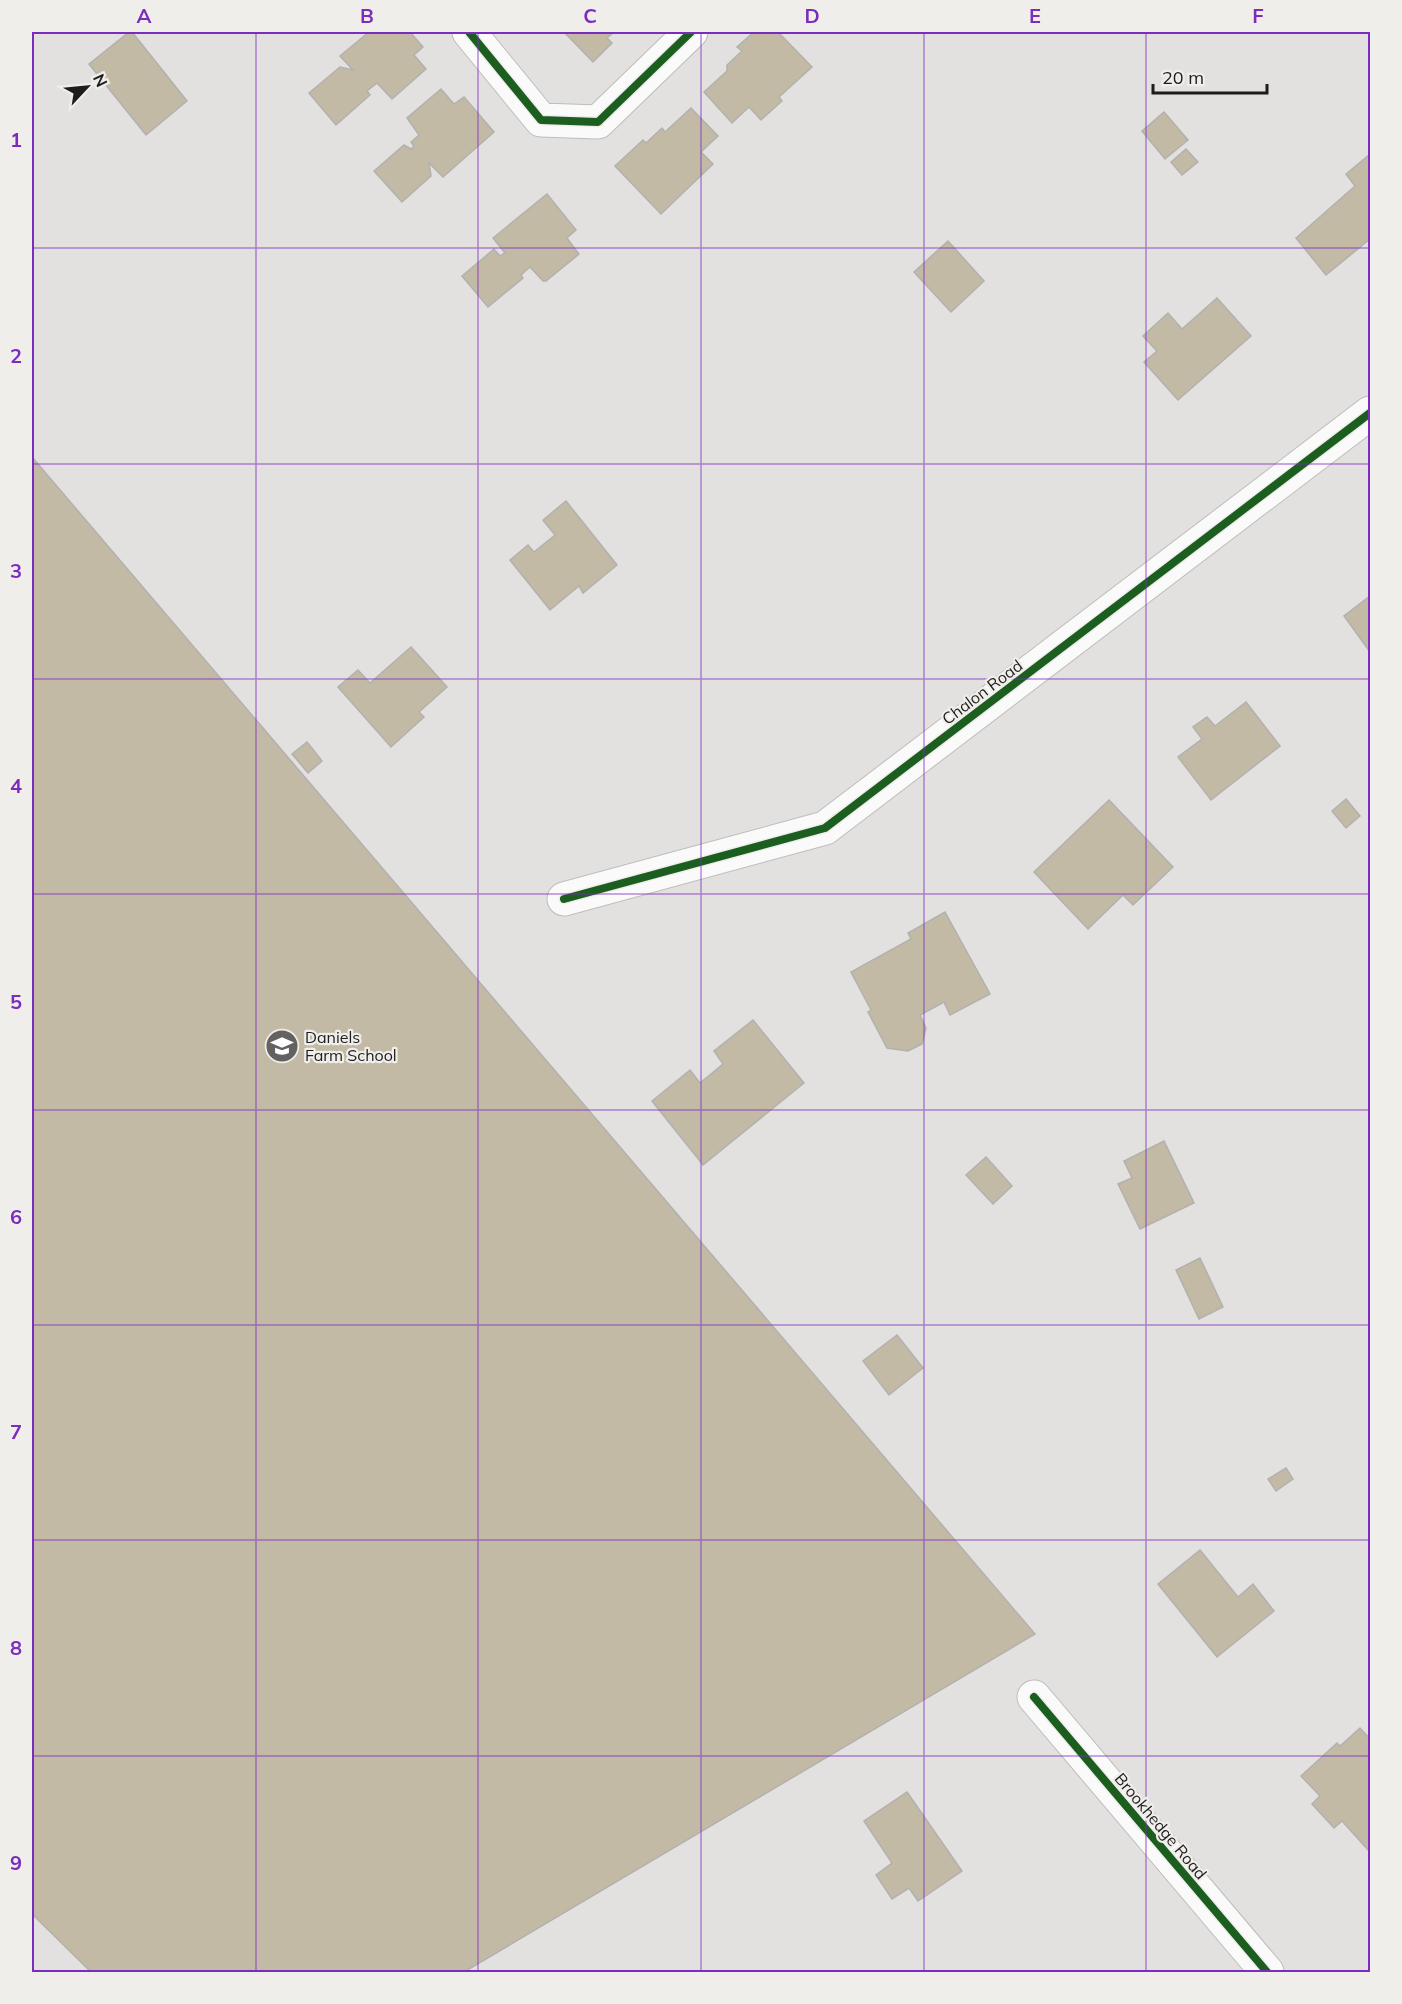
<svg xmlns="http://www.w3.org/2000/svg" width="1402" height="2004" viewBox="0 0 1402 2004" font-family="Mulish,sans-serif">
<rect width="100%" height="100%" fill="#e2e1df"/>
<g fill="#c3baa6" stroke="#b2b1af" stroke-width="1.5">
<path d="M 129,32 L 132,32 L 187,101 L 146,135 L 89,64 Z"/>
<path d="M 369,32 L 410,32 L 423,47 L 414,55 L 426,69 L 392,99 L 377,83 L 367,91 L 370,95 L 336,125 L 309,93 L 340,67 L 353,70 L 340,56 Z"/>
<path d="M 564,32 L 614,32 L 607,38 L 612,43 L 593,62 Z"/>
<path d="M 754,32 L 778,32 L 812,67 L 779,97 L 782,101 L 761,120 L 749,107 L 732,123 L 704,92 L 727,71 L 727,65 L 742,51 L 737,47 Z"/>
<path d="M 441,89 L 454,104 L 464,97 L 494,132 L 443,177 L 429,163 L 431,176 L 402,202 L 374,171 L 404,145 L 411,149 L 414,146 L 411,142 L 419,135 L 407,118 Z"/>
<path d="M 691,108 L 718,136 L 701,152 L 713,164 L 661,214 L 615,166 L 643,140 L 646,143 L 662,128 L 665,132 Z"/>
<path d="M 1164,112 L 1188,140 L 1165,159 L 1142,131 Z"/>
<path d="M 1186,149 L 1198,162 L 1182,175 L 1171,162 Z"/>
<path d="M 1370,154 L 1370,239 L 1326,275 L 1296,238 L 1355,186 L 1346,174 Z"/>
<path d="M 547,194 L 576,230 L 567,238 L 579,254 L 546,281 L 543,281 L 530,267 L 521,275 L 523,278 L 488,307 L 462,276 L 494,249 L 500,256 L 505,253 L 493,238 Z"/>
<path d="M 948,241 L 984,281 L 951,312 L 914,272 Z"/>
<path d="M 1217,298 L 1251,336 L 1178,400 L 1144,362 L 1157,351 L 1143,336 L 1168,313 L 1182,329 Z"/>
<path d="M 32,457 L 1035,1634 L 464,1972 L 91,1972 L 32,1914 Z"/>
<path d="M 566,501 L 617,565 L 583,593 L 579,586 L 550,610 L 510,560 L 528,545 L 534,552 L 555,535 L 543,520 Z"/>
<path d="M 1370,596 L 1370,652 L 1344,616 Z"/>
<path d="M 411,647 L 447,687 L 419,712 L 424,717 L 391,747 L 338,687 L 358,670 L 370,683 Z"/>
<path d="M 1246,702 L 1280,746 L 1211,800 L 1178,757 L 1202,739 L 1193,727 L 1207,717 L 1215,726 Z"/>
<path d="M 307,742 L 322,761 L 308,773 L 292,754 Z"/>
<path d="M 1346,799 L 1360,816 L 1346,828 L 1332,811 Z"/>
<path d="M 1109,800 L 1173,867 L 1133,905 L 1123,895 L 1088,929 L 1034,872 Z"/>
<path d="M 945,912 L 990,994 L 950,1015 L 944,1002 L 920,1015 L 926,1028 L 922,1044 L 908,1051 L 887,1048 L 868,1012 L 871,1010 L 851,972 L 911,939 L 908,933 Z"/>
<path d="M 753,1020 L 804,1083 L 703,1165 L 652,1101 L 690,1070 L 700,1083 L 723,1064 L 714,1051 Z"/>
<path d="M 1164,1141 L 1194,1203 L 1140,1229 L 1118,1184 L 1132,1178 L 1124,1161 Z"/>
<path d="M 986,1157 L 1012,1186 L 993,1204 L 966,1175 Z"/>
<path d="M 1200,1258 L 1223,1307 L 1199,1319 L 1176,1270 Z"/>
<path d="M 897,1335 L 923,1368 L 889,1395 L 863,1361 Z"/>
<path d="M 1286,1468 L 1293,1479 L 1276,1491 L 1268,1479 Z"/>
<path d="M 1200,1550 L 1238,1597 L 1253,1584 L 1274,1611 L 1217,1657 L 1158,1584 Z"/>
<path d="M 1360,1728 L 1370,1739 L 1370,1852 L 1342,1821 L 1334,1828 L 1312,1804 L 1320,1796 L 1301,1776 L 1337,1743 L 1340,1746 Z"/>
<path d="M 907,1792 L 962,1871 L 918,1901 L 909,1888 L 892,1899 L 876,1875 L 892,1863 L 864,1821 Z"/>
</g>
<g fill="none" stroke-linecap="round" stroke-linejoin="round">
<defs>
<g id="minor">
<path d="M 469,32 L 541,120 L 598,122 L 691,32"/>
<path d="M 564,899 L 825,828 L 1370,413"/>
<path d="M 1034,1697 L 1267,1972"/>
</g>
</defs>
<use href="#minor" stroke="#bebdbc" stroke-width="35"/>
<use href="#minor" stroke="#fbfafa" stroke-width="33"/>
<defs>
<g id="cycleway">
<path d="M 469,32 L 541,120 L 598,122 L 691,32"/>
<path d="M 564,899 L 825,828 L 1370,413"/>
<path d="M 1034,1697 L 1267,1972"/>
</g>
</defs>
<use href="#cycleway" stroke="#f0eeeb" stroke-width="11"/>
<use href="#cycleway" stroke="#1b5e20" stroke-width="8"/>
</g>
<path fill="none" stroke="#7b2cbf" stroke-width="1.5" stroke-opacity="0.55" d="M 256,32 L 256,1972M 478,32 L 478,1972M 701,32 L 701,1972M 924,32 L 924,1972M 1146,32 L 1146,1972M 32,248 L 1370,248M 32,464 L 1370,464M 32,679 L 1370,679M 32,894 L 1370,894M 32,1110 L 1370,1110M 32,1325 L 1370,1325M 32,1540 L 1370,1540M 32,1756 L 1370,1756"/>
<defs>
<symbol id="school-disc" viewBox="-11 -11 22 22"><circle r="9.5" fill="#636260" stroke="#f0eeeb"/><path d="M0-5L7-2L0 1L-7-2ZM-4 1L0 2.5L4 1V4Q0 6-4 4Z" fill="#fff"/></symbol>
</defs>
<g fill-rule="evenodd">
<use href="#school-disc" x="263" y="1027" width="38" height="38"/>
</g>
<g text-anchor="middle" stroke-width="4.5" stroke-linejoin="round" paint-order="stroke">
<g font-size="16" fill="#1e1d1c" stroke="#f0eeeb">
<text transform="translate(982 692) rotate(-37)" y="6">Chalon Road</text>
<text transform="translate(1161 1826) rotate(50)" y="6">Brookhedge Road</text>
</g>
<g font-size="16" fill="#1e1d1c" stroke="#f0eeeb" text-anchor="start">
<text x="305" y="1043">Daniels<tspan x="305" dy="18">Farm School</tspan></text>
</g>
</g>
<rect width="1402" height="2004" fill="none" stroke="#f0eeeb" stroke-width="66"/>
<g transform="translate(87 87) rotate(64)" stroke="#f0eeeb" stroke-width="4.5" paint-order="stroke">
<path d="M0-4.5L10 22L0 15L-10 22Z" fill="#1e1d1c"/>
<text y="-9" font-size="16" font-weight="bold" text-anchor="middle" fill="#1e1d1c">N</text>
</g>
<path d="M1153 84v9h114v-9" fill="none" stroke="#1e1d1c" stroke-width="3"/>
<text x="1162" y="84" font-size="18" fill="#1e1d1c" stroke="#f0eeeb" stroke-width="4.5" paint-order="stroke">20 m</text>
<rect x="33" y="33" width="1336" height="1938" fill="none" stroke="#7b2cbf" stroke-width="2"/>
<g font-size="20" text-anchor="middle" font-weight="bold" fill="#7b2cbf">
<text x="144" y="23">A</text>
<text x="367" y="23">B</text>
<text x="590" y="23">C</text>
<text x="812" y="23">D</text>
<text x="1035" y="23">E</text>
<text x="1258" y="23">F</text>
<text x="16" y="147">1</text>
<text x="16" y="363">2</text>
<text x="16" y="578">3</text>
<text x="16" y="793">4</text>
<text x="16" y="1009">5</text>
<text x="16" y="1224">6</text>
<text x="16" y="1439">7</text>
<text x="16" y="1655">8</text>
<text x="16" y="1870">9</text>
</g>
</svg>
